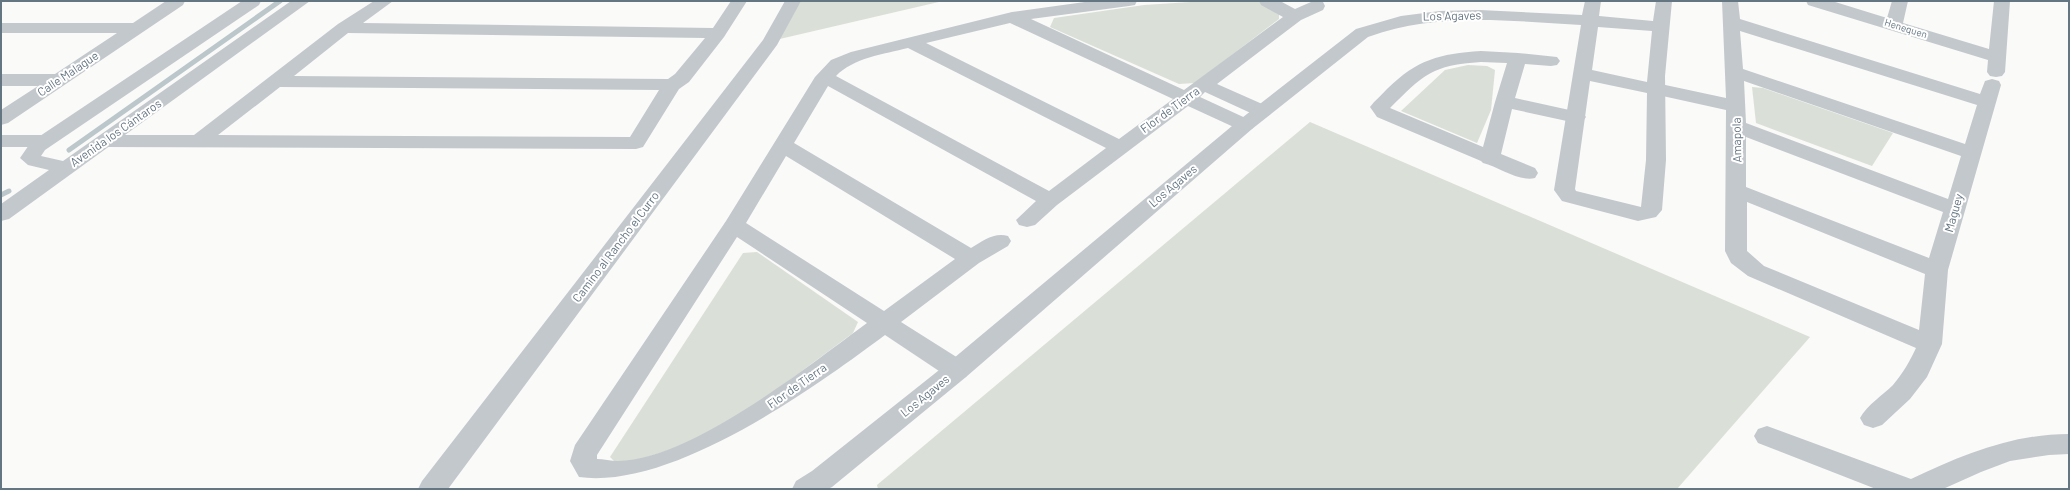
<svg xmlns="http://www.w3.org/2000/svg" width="2070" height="490" viewBox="0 0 2070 490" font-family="Barlow,sans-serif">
<rect width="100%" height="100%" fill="#fafaf8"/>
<g fill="#dadfd7">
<path d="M 797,1 L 943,1 L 771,41 Z"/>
<path d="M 1206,1 L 1259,1 L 1279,13 L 1279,19 L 1195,83 L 1179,84 L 1050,27 L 1054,18 L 1144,5 Z"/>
<path d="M 1468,65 L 1487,66 L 1495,70 L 1491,110 L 1477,143 L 1401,111 L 1445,70 Z"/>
<path d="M 1752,87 L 1763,88 L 1893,133 L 1872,166 L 1756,123 Z"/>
<path d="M 1310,122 L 1810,337 L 1677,489 L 878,489 L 877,485 Z"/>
<path d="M 757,252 L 858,322 L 853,333 L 752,408 L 688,444 L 619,466 L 610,457 L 743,253 Z"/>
</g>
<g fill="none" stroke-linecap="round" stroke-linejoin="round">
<g stroke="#bbc7cb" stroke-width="5">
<path d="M 69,150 L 280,1"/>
<path d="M 1,195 L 9,191"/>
</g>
<g fill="#c3c8cc" fill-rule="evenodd">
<path d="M 166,1 L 185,1 L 183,5 L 8,123 L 1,125 L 1,110 L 38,86 L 1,86 L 1,74 L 55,74 L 117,33 L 1,33 L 1,23 L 133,23 Z"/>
<path d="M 374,1 L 393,1 L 363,23 L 713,28 L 731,1 L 747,1 L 724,37 L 689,82 L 679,89 L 643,147 L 636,149 L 105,147 L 98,145 L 95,141 L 98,137 L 105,135 L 194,135 L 338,24 ZM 348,33 L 705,38 L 675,74 L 668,79 L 294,76 ZM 280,87 L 659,90 L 630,137 L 218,135 Z"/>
<path d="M 785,1 L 801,1 L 777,45 L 448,489 L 418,489 L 422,481 L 763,40 Z"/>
<path d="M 1092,1 L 1137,1 L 1135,5 L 1129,6 L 1031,19 L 1184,90 L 1283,17 L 1261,5 L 1259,1 L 1280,1 L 1295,9 L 1311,2 L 1323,2 L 1325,6 L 1323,10 L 1301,20 L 1217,84 L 1269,107 L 1272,111 L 1269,115 L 1262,117 L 1255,115 L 1205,92 L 1200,97 L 1252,121 L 1255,125 L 1252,129 L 1245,131 L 1238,129 L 1188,106 L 1057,205 L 1035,225 L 1027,227 L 1019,225 L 1016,220 L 1036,201 L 828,86 L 794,143 L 971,248 C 983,241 994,232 1008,236 L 1011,241 L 1008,246 L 979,263 L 901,322 L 966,363 L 969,370 L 966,377 L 957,379 L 948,377 L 885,335 C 814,388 672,490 579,477 L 570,461 L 575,445 L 726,221 L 815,77 L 831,60 L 851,52 L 1012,12 ZM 1010,23 L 1173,99 L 1119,139 L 926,43 ZM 908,48 L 1106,148 L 1049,191 L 836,76 C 853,58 884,54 908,48 ZM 786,156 L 955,259 L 884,311 L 746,223 ZM 737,237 L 867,323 C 808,366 691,460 618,461 C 611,461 603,459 597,459 L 597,455 Z"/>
<path d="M 1722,1 L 1738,1 L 1740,19 L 1980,94 L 1985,81 L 1992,79 L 1999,81 L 2001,85 L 1948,270 L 1942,344 L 1927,377 L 1910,399 L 1882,425 L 1873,428 L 1864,425 L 1860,418 C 1868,404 1882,396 1893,385 C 1903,373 1910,361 1916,348 L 1748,276 L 1731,263 L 1725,251 L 1726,110 L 1649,93 L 1647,89 L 1649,85 L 1656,83 L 1726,98 ZM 1740,31 L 1977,105 L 1965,144 L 1743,69 ZM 1744,81 L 1961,156 L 1948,199 L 1746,123 ZM 1746,137 L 1943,212 L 1929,258 L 1746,187 ZM 1747,202 L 1925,274 L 1919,330 L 1764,266 L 1747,251 Z"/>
<path d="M 1806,1 L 1832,1 L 1887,18 L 1892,1 L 1908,1 L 1903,23 L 1989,49 L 1994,1 L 2010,1 L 2005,72 L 2002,76 L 1996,77 L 1990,76 L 1987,72 L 1988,60 L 1808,5 Z"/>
<path d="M 1481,51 L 1518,53 L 1557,57 L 1560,61 L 1557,65 L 1551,66 L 1525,64 L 1515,98 L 1583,113 L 1586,117 L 1583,121 L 1576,123 L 1512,109 L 1501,154 L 1535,168 L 1538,173 L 1535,178 C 1519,182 1499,167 1483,163 L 1481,161 L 1377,117 L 1370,107 C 1375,100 1382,95 1387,89 C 1418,59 1439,54 1481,51 ZM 1481,62 L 1507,63 L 1495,102 L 1483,147 L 1390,108 C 1423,75 1432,65 1481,62 Z"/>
<path d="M 1,135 L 44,135 L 51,137 L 54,141 L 51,145 L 44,147 L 1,147 Z"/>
<path d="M 1767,426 L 1911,479 C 1962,455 2012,434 2069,434 L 2069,454 L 2049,455 L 2010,461 L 1981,472 L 1943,489 L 1876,489 L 1758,443 L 1754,436 L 1758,429 Z"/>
</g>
<g fill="#c3c8cc" fill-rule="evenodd">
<path d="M 242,1 L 261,1 L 259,5 L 45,150 L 41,156 L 63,161 L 291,1 L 310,1 L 9,219 L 1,221 L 1,204 L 49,170 L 28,165 L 20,158 L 31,142 Z"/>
<path d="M 1585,1 L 1601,1 L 1599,16 L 1653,21 L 1656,1 L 1672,1 L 1665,76 L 1666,160 L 1662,210 L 1656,217 L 1638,221 L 1562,201 L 1554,190 L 1581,25 C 1510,21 1436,12 1368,37 L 1252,129 L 966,377 L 832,487 L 828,489 L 792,489 L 796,481 L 812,471 L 948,363 L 1238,121 L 1356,29 L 1401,16 L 1440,11 L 1480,10 L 1582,15 ZM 1598,27 L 1652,31 L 1647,82 L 1592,70 ZM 1590,81 L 1647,93 L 1646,160 L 1641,207 L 1576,191 L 1575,189 Z"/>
</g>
</g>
<g text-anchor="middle" stroke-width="4" stroke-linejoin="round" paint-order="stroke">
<g font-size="10" fill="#657683" stroke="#fff">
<text transform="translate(1906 28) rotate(17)" y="4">Henequen</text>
</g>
<g font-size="12" fill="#657683" stroke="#fff">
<text transform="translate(1452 16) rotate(-1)" y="4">Los Agaves</text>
<text transform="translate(68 74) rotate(-34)" y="4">Calle Malague</text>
<text transform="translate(1170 110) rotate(-36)" y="4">Flor de Tierra</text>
<text transform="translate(116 133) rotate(-35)" y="4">Avenida los Cántaros</text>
<text transform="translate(1737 140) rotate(-91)" y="4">Amapola</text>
<text transform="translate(1173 186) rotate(-40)" y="4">Los Agaves</text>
<text transform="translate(1954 213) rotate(-74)" y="4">Maguey</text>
<text transform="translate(616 247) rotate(-53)" y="4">Camino al Rancho el Curro</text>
<text transform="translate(797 386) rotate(-35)" y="4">Flor de Tierra</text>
<text transform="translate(925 396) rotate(-39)" y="4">Los Agaves</text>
</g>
</g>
<rect width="2070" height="490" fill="none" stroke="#657683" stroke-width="4"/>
</svg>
